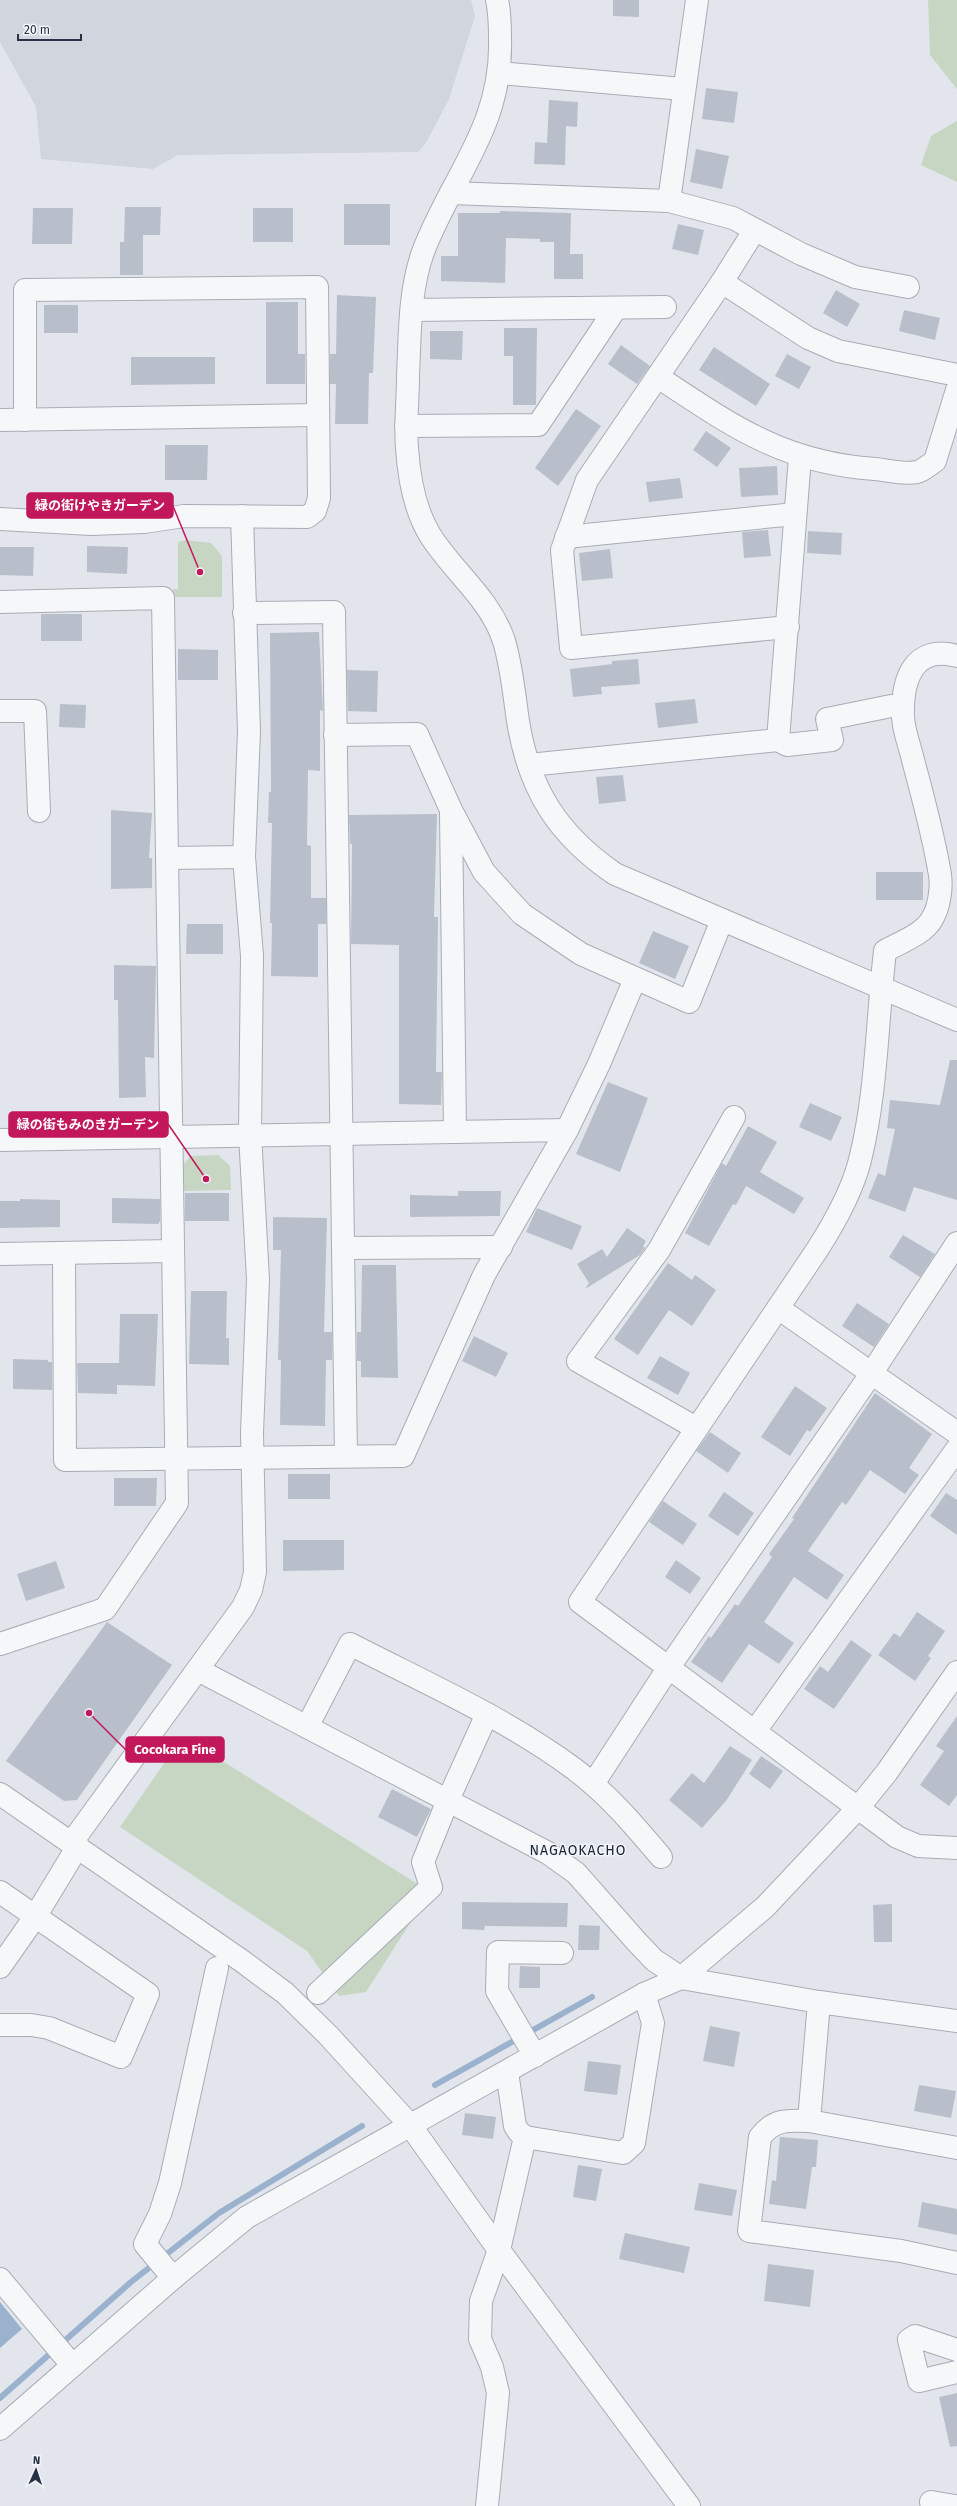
<svg xmlns="http://www.w3.org/2000/svg" width="957" height="2506" viewBox="0 0 957 2506" font-family="'Fira Sans','Noto Sans JP',sans-serif">
<rect width="100%" height="100%" fill="#e2e6ec"/>
<path fill="#d0d5de" d="M 0,0 L 471,0 L 475,16 L 449,99 L 426,143 L 418,152 L 178,155 L 153,169 L 41,159 L 36,107 L 0,42 Z"/>
<g fill="#c7d6c3">
<path d="M 928,0 L 957,0 L 957,89 L 930,55 Z"/>
<path d="M 957,121 L 957,182 L 921,165 L 931,136 Z"/>
<path d="M 186,540 L 211,543 L 222,556 L 222,597 L 174,597 L 173,589 L 178,589 L 178,542 Z"/>
<path d="M 218,1155 L 230,1166 L 231,1190 L 182,1191 L 181,1167 L 191,1156 Z"/>
<path d="M 183,1736 L 430,1892 L 366,1992 L 339,1996 L 307,1951 L 120,1827 Z"/>
</g>
<path fill="#9bb2ce" d="M 0,2302 L 22,2329 L 0,2348 Z"/>
<g fill="none" stroke-linecap="round" stroke-linejoin="round">
<g stroke="#9bb2ce" stroke-width="6">
<path d="M 435,2085 L 592,1997"/>
<path d="M 0,2398 L 131,2282 L 219,2213 L 362,2126"/>
</g>
</g>
<g fill="#b9bfca">
<path d="M 613,0 L 639,0 L 639,17 L 613,16 Z"/>
<path d="M 706,88 L 738,92 L 734,123 L 702,119 Z"/>
<path d="M 549,100 L 578,102 L 577,127 L 566,126 L 565,165 L 534,164 L 535,142 L 547,143 Z"/>
<path d="M 696,149 L 729,156 L 722,189 L 690,182 Z"/>
<rect x="344" y="204" width="46" height="41"/>
<path d="M 125,207 L 161,207 L 160,235 L 143,235 L 143,275 L 120,275 L 120,242 L 124,242 Z"/>
<path d="M 33,208 L 73,208 L 72,244 L 32,244 Z"/>
<rect x="253" y="208" width="40" height="34"/>
<path d="M 500,211 L 571,213 L 570,254 L 583,254 L 583,279 L 554,279 L 554,242 L 540,242 L 540,239 L 506,238 L 505,283 L 441,281 L 441,256 L 458,256 L 458,213 L 500,213 Z"/>
<path d="M 678,224 L 704,230 L 698,255 L 672,249 Z"/>
<path d="M 836,290 L 860,304 L 847,327 L 823,313 Z"/>
<path d="M 337,295 L 376,297 L 373,373 L 369,373 L 368,424 L 335,424 L 336,384 L 330,384 L 330,354 L 336,354 Z"/>
<path d="M 266,302 L 298,302 L 298,354 L 305,354 L 305,384 L 266,384 Z"/>
<rect x="44" y="305" width="34" height="28"/>
<path d="M 904,310 L 940,318 L 935,340 L 899,331 Z"/>
<path d="M 504,328 L 537,328 L 536,405 L 513,405 L 513,356 L 504,356 Z"/>
<path d="M 430,331 L 463,331 L 462,360 L 430,359 Z"/>
<path d="M 621,345 L 650,366 L 637,384 L 608,364 Z"/>
<path d="M 714,347 L 770,384 L 756,406 L 699,370 Z"/>
<path d="M 787,354 L 811,367 L 799,389 L 775,376 Z"/>
<path d="M 131,357 L 215,357 L 215,384 L 131,385 Z"/>
<path d="M 576,409 L 601,426 L 558,486 L 535,468 Z"/>
<path d="M 706,431 L 731,448 L 717,467 L 693,450 Z"/>
<path d="M 165,445 L 208,445 L 207,480 L 165,480 Z"/>
<path d="M 777,466 L 778,495 L 741,497 L 739,468 Z"/>
<path d="M 680,478 L 683,498 L 649,502 L 646,482 Z"/>
<path d="M 768,530 L 771,556 L 744,558 L 742,532 Z"/>
<path d="M 808,531 L 842,533 L 841,555 L 807,553 Z"/>
<path d="M 87,546 L 128,547 L 127,574 L 87,572 Z"/>
<path d="M 0,547 L 34,547 L 33,576 L 0,575 Z"/>
<path d="M 610,549 L 613,578 L 582,581 L 579,553 Z"/>
<rect x="41" y="614" width="41" height="27"/>
<path d="M 319,632 L 323,711 L 320,710 L 320,771 L 308,770 L 307,845 L 311,846 L 311,898 L 326,898 L 326,924 L 318,924 L 318,977 L 271,976 L 272,923 L 270,923 L 272,823 L 268,823 L 269,792 L 271,792 L 270,633 Z"/>
<path d="M 178,649 L 218,650 L 218,680 L 178,680 Z"/>
<path d="M 638,659 L 640,684 L 601,687 L 602,694 L 573,697 L 570,669 L 612,664 L 612,661 Z"/>
<path d="M 347,670 L 378,671 L 377,712 L 348,711 Z"/>
<path d="M 695,699 L 698,723 L 658,728 L 655,703 Z"/>
<path d="M 60,704 L 86,705 L 85,728 L 59,727 Z"/>
<path d="M 623,775 L 626,801 L 599,804 L 596,777 Z"/>
<path d="M 111,810 L 152,813 L 149,858 L 152,858 L 152,888 L 111,889 Z"/>
<path d="M 437,814 L 434,917 L 438,917 L 436,1072 L 442,1072 L 441,1105 L 399,1104 L 399,945 L 351,944 L 352,844 L 350,844 L 349,815 Z"/>
<rect x="876" y="872" width="47" height="28"/>
<path d="M 187,924 L 223,924 L 223,954 L 186,954 Z"/>
<path d="M 653,931 L 689,946 L 675,979 L 639,963 Z"/>
<path d="M 114,965 L 156,966 L 154,1058 L 145,1057 L 146,1097 L 119,1098 L 118,1000 L 114,1000 Z"/>
<path d="M 950,1060 L 957,1060 L 957,1200 L 914,1187 L 905,1212 L 868,1198 L 878,1173 L 885,1176 L 895,1129 L 887,1128 L 890,1100 L 940,1105 Z"/>
<path d="M 608,1082 L 648,1098 L 620,1172 L 576,1154 Z"/>
<path d="M 810,1103 L 842,1117 L 831,1141 L 799,1127 Z"/>
<path d="M 748,1126 L 777,1142 L 760,1172 L 804,1198 L 794,1214 L 746,1186 L 736,1205 L 733,1204 L 709,1246 L 685,1233 L 722,1163 L 726,1166 Z"/>
<path d="M 458,1191 L 501,1191 L 500,1216 L 410,1217 L 410,1195 L 458,1196 Z"/>
<rect x="185" y="1193" width="44" height="28"/>
<path d="M 112,1198 L 160,1199 L 160,1221 L 158,1224 L 112,1223 Z"/>
<path d="M 20,1199 L 60,1200 L 60,1227 L 0,1228 L 0,1201 L 20,1201 Z"/>
<path d="M 537,1208 L 582,1226 L 572,1250 L 526,1232 Z"/>
<path d="M 273,1217 L 327,1218 L 324,1332 L 332,1332 L 332,1360 L 326,1360 L 325,1426 L 280,1425 L 281,1360 L 278,1360 L 281,1250 L 273,1250 Z"/>
<path d="M 627,1228 L 646,1241 L 643,1246 L 645,1248 L 640,1255 L 585,1289 L 589,1283 L 577,1264 L 602,1249 L 607,1257 Z"/>
<path d="M 903,1235 L 935,1254 L 920,1277 L 889,1257 Z"/>
<path d="M 668,1263 L 692,1280 L 695,1275 L 716,1290 L 692,1326 L 669,1310 L 638,1355 L 614,1339 Z"/>
<path d="M 362,1265 L 396,1265 L 398,1378 L 361,1377 L 361,1361 L 357,1361 L 357,1332 L 361,1332 Z"/>
<path d="M 191,1291 L 227,1291 L 226,1338 L 229,1338 L 229,1365 L 189,1364 Z"/>
<path d="M 857,1303 L 889,1324 L 874,1347 L 842,1326 Z"/>
<path d="M 120,1314 L 158,1314 L 155,1386 L 117,1385 L 117,1394 L 78,1393 L 77,1363 L 119,1363 Z"/>
<path d="M 474,1336 L 508,1353 L 496,1377 L 462,1361 Z"/>
<path d="M 660,1356 L 690,1373 L 678,1395 L 647,1378 Z"/>
<path d="M 13,1359 L 48,1360 L 48,1362 L 52,1362 L 52,1390 L 13,1389 Z"/>
<path d="M 795,1386 L 827,1408 L 810,1432 L 807,1430 L 790,1456 L 761,1437 Z"/>
<path d="M 875,1393 L 932,1434 L 909,1468 L 919,1475 L 905,1494 L 870,1470 L 846,1505 L 842,1502 L 808,1551 L 844,1575 L 827,1600 L 794,1577 L 764,1622 L 794,1643 L 779,1664 L 749,1644 L 722,1683 L 691,1662 L 709,1636 L 711,1638 L 735,1604 L 738,1606 L 772,1557 L 769,1554 L 794,1519 L 792,1518 Z"/>
<path d="M 710,1432 L 741,1453 L 728,1473 L 696,1451 Z"/>
<rect x="288" y="1474" width="42" height="25"/>
<path d="M 114,1478 L 157,1478 L 156,1506 L 114,1506 Z"/>
<path d="M 724,1492 L 754,1513 L 738,1536 L 708,1516 Z"/>
<path d="M 946,1493 L 957,1500 L 957,1535 L 930,1516 Z"/>
<path d="M 663,1501 L 697,1524 L 683,1545 L 649,1522 Z"/>
<path d="M 283,1540 L 344,1540 L 344,1570 L 283,1571 Z"/>
<path d="M 676,1560 L 701,1578 L 690,1594 L 665,1577 Z"/>
<path d="M 56,1561 L 65,1588 L 26,1601 L 17,1574 Z"/>
<path d="M 917,1612 L 945,1631 L 928,1656 L 931,1658 L 915,1681 L 878,1655 L 894,1633 L 900,1637 Z"/>
<path d="M 107,1622 L 172,1665 L 77,1800 L 64,1801 L 6,1761 Z"/>
<path d="M 851,1640 L 872,1655 L 834,1709 L 804,1689 L 820,1666 L 828,1672 Z"/>
<path d="M 957,1716 L 957,1795 L 949,1806 L 920,1785 L 944,1751 L 936,1746 Z"/>
<path d="M 730,1746 L 752,1760 L 726,1801 L 702,1828 L 669,1800 L 692,1773 L 704,1783 Z"/>
<path d="M 761,1756 L 783,1771 L 770,1789 L 749,1774 Z"/>
<path d="M 392,1789 L 431,1809 L 417,1837 L 378,1817 Z"/>
<path d="M 462,1902 L 568,1903 L 567,1927 L 485,1926 L 484,1930 L 462,1929 Z"/>
<path d="M 892,1904 L 892,1942 L 874,1942 L 873,1905 Z"/>
<path d="M 579,1925 L 600,1926 L 599,1950 L 578,1950 Z"/>
<path d="M 520,1966 L 540,1967 L 540,1988 L 519,1988 Z"/>
<path d="M 710,2026 L 740,2032 L 734,2067 L 703,2061 Z"/>
<path d="M 588,2061 L 621,2065 L 617,2095 L 584,2091 Z"/>
<path d="M 919,2085 L 956,2091 L 951,2118 L 914,2111 Z"/>
<path d="M 465,2113 L 496,2117 L 493,2139 L 462,2135 Z"/>
<path d="M 780,2137 L 818,2140 L 816,2167 L 812,2167 L 806,2209 L 769,2204 L 772,2180 L 776,2181 Z"/>
<path d="M 578,2165 L 602,2169 L 596,2201 L 573,2197 Z"/>
<path d="M 699,2183 L 737,2190 L 732,2216 L 694,2210 Z"/>
<path d="M 922,2202 L 957,2209 L 957,2235 L 918,2227 Z"/>
<path d="M 625,2233 L 690,2247 L 684,2273 L 619,2259 Z"/>
<path d="M 768,2264 L 814,2270 L 810,2307 L 764,2301 Z"/>
<path d="M 957,2393 L 957,2446 L 950,2447 L 939,2397 Z"/>
</g>
<g fill="none" stroke-linecap="round" stroke-linejoin="round">
<defs>
<g id="minor">
<path d="M 497,0 C 500,13 500,25 500,38 C 503,126 452,176 423,252 C 409,291 410,335 408,376 C 408,400 405,424 407,448 C 409,478 414,509 430,535 C 453,572 490,598 504,641 C 512,668 514,694 518,721 C 529,790 558,835 615,874 L 957,1020"/>
<path d="M 499,73 L 683,89"/>
<path d="M 451,193 L 669,201 L 733,218 L 801,254 L 855,277 L 908,287"/>
<path d="M 669,201 L 697,0"/>
<path d="M 754,231 L 722,282 L 587,480 L 562,550 L 571,648 L 788,627"/>
<path d="M 722,282 L 808,338 L 838,351 L 957,375"/>
<path d="M 412,310 L 665,307"/>
<path d="M 658,377 C 732,426 784,463 875,469 C 887,470 905,475 917,472 C 923,471 930,464 935,461 L 957,390"/>
<path d="M 0,420 L 317,415"/>
<path d="M 406,426 L 538,425 L 616,308"/>
<path d="M 0,519 L 91,524 L 144,522 L 184,516 L 307,517 L 315,511 L 319,498 L 317,287 L 25,290 L 25,420"/>
<path d="M 566,537 L 795,514"/>
<path d="M 0,602 L 163,598 L 177,1503 L 105,1609 L 0,1644"/>
<path d="M 244,613 L 334,612 L 346,1456"/>
<path d="M 957,656 C 914,644 902,679 903,716 C 903,730 910,746 913,760 C 923,797 934,837 940,875 C 942,888 939,908 932,919 C 924,934 899,943 885,951 C 877,1020 877,1092 860,1160 C 852,1192 835,1222 817,1250 L 580,1602 L 897,1837 L 918,1846 L 957,1848"/>
<path d="M 0,711 L 35,711 L 39,811"/>
<path d="M 335,735 L 417,734 L 451,810 L 484,872 L 522,914 L 581,954 L 689,1002 L 722,920"/>
<path d="M 778,740 L 787,745 L 832,740 L 827,719 L 891,706 L 903,707"/>
<path d="M 529,765 L 778,740 L 800,457"/>
<path d="M 451,813 L 455,1132"/>
<path d="M 167,858 L 244,857"/>
<path d="M 567,1130 L 599,1064 L 635,979"/>
<path d="M 0,1140 L 567,1130 L 484,1275 L 403,1456 L 65,1460 L 64,1253"/>
<path d="M 344,1248 L 501,1247"/>
<path d="M 0,1254 L 172,1251"/>
<path d="M 778,1308 L 957,1433"/>
<path d="M 696,1428 L 578,1361 L 659,1250 L 734,1117"/>
<path d="M 198,1670 L 548,1853 L 576,1873 L 636,1941 L 654,1960 L 681,1978 L 819,2002 L 957,2021"/>
<path d="M 307,1727 L 350,1644 C 426,1683 505,1718 573,1768 C 607,1793 634,1825 661,1857"/>
<path d="M 755,1731 L 957,1449"/>
<path d="M 593,1784 L 669,1667 L 871,1374 L 957,1243"/>
<path d="M 0,1794 L 242,1961 L 285,1993 L 328,2035 L 410,2125 L 499,2250 L 689,2506"/>
<path d="M 72,1842 L 243,1607 L 251,1590 L 255,1572 L 252,1433 L 258,1279 L 250,1134 L 252,956 L 244,857 L 249,731 L 242,516"/>
<path d="M 0,1892 L 148,1994 L 121,2057 L 49,2028 L 31,2025 L 0,2025"/>
<path d="M 0,1967 L 35,1917 L 78,1846"/>
<path d="M 318,1993 L 431,1887 L 423,1862 L 448,1800 L 487,1714"/>
<path d="M 819,2002 L 809,2121 C 788,2120 774,2119 760,2137 L 749,2231 L 901,2251 L 957,2263"/>
<path d="M 535,2056 L 497,1991 L 498,1952 L 562,1953"/>
<path d="M 809,2121 L 957,2148"/>
<path d="M 525,2137 L 623,2153 L 634,2143 L 653,2023 L 644,1994"/>
<path d="M 173,2278 L 145,2244 L 160,2214 L 170,2183 L 217,1968"/>
<path d="M 0,2279 L 72,2365"/>
<path d="M 957,2350 L 915,2336 L 909,2340 L 919,2381 L 957,2372"/>
<path d="M 0,2429 L 173,2278 L 247,2217 L 644,1994 L 681,1978 L 765,1907 L 858,1808 L 887,1772 L 957,1672"/>
<path d="M 931,2502 L 955,2506"/>
<path d="M 487,2506 L 498,2393 L 492,2367 L 480,2339 L 481,2301 L 499,2250 L 525,2137 L 519,2132 L 515,2126 L 507,2072"/>
</g>
</defs>
<use href="#minor" stroke="#a7acb7" stroke-width="24"/>
<use href="#minor" stroke="#f6f7f9" stroke-width="22"/>
</g>
<g text-anchor="middle" stroke-width="3" stroke-linejoin="round" paint-order="stroke">
<g font-size="14" letter-spacing="1" fill="#1b2336" stroke="#f2f5f9">
<text x="578" y="1855">NAGAOKACHO</text>
</g>
</g>
<path fill="none" stroke="#c2185b" stroke-width="1.5" d="M200 572L173 506M206 1179L168 1124M89 1713L126 1750"/>
<g fill="#c2185b" stroke="#f2f5f9" stroke-width="1.5">
<circle cx="200" cy="572" r="4"/>
<circle cx="206" cy="1179" r="4"/>
<circle cx="89" cy="1713" r="4"/>
</g>
<g fill="#c2185b" stroke="#c2185b" stroke-width="1.5">
<rect x="27" y="493" width="146" height="25" rx="4"/>
<rect x="9" y="1112" width="159" height="25" rx="4"/>
<rect x="126" y="1737" width="98" height="25" rx="4"/>
</g>
<g font-size="13" text-anchor="middle" font-weight="bold" fill="#fff">
<text x="100" y="510">緑の街けやきガーデン</text>
<text x="88" y="1129">緑の街もみのきガーデン</text>
<text x="175" y="1754">Cocokara Fine</text>
</g>
<g transform="translate(36 2470) rotate(3)" stroke="#f2f5f9" stroke-width="3" paint-order="stroke">
<path d="M0-3L7 15L0 10L-7 15Z" fill="#293245"/>
<text y="-6" font-size="11" font-weight="bold" text-anchor="middle" fill="#293245">N</text>
</g>
<path d="M18 34v6h63v-6" fill="none" stroke="#293245" stroke-width="2"/>
<text x="24" y="34" font-size="12" fill="#293245" stroke="#f2f5f9" stroke-width="3" paint-order="stroke">20 m</text>
</svg>
